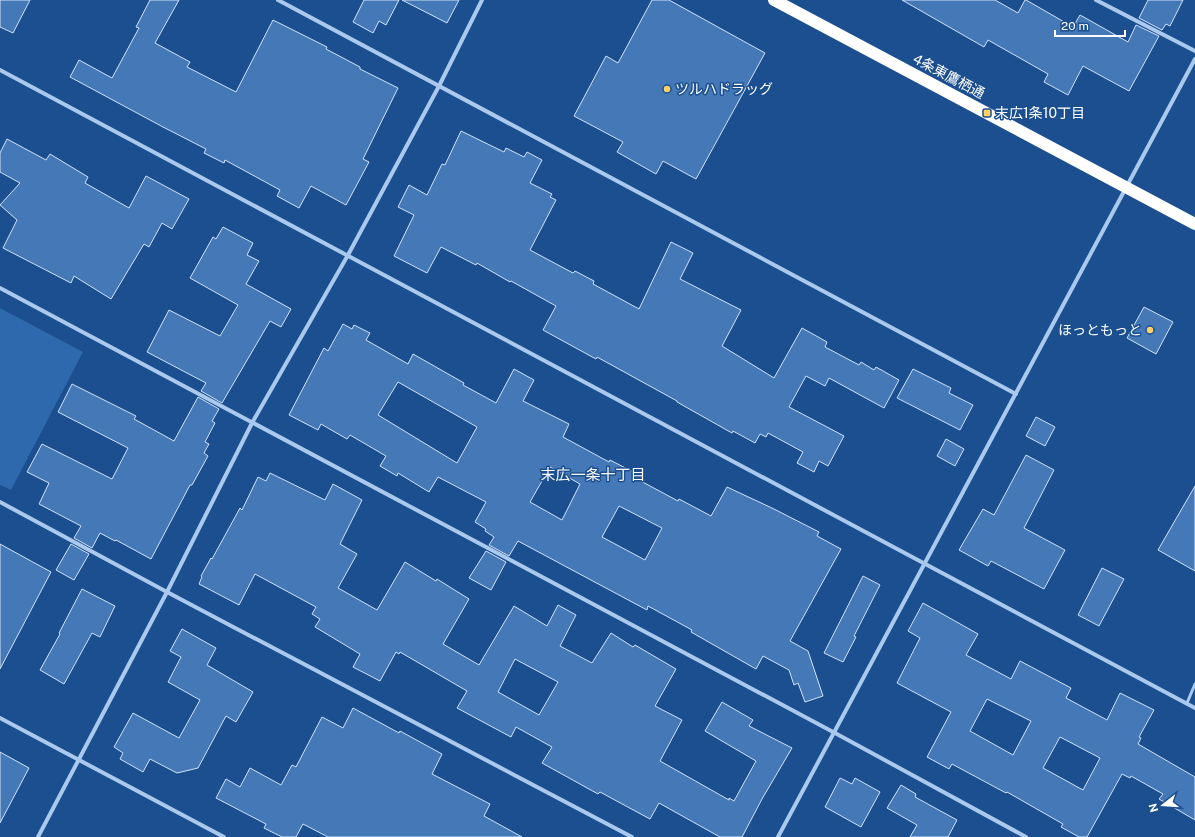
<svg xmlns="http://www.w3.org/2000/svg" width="1195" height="837" viewBox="0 0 1195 837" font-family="'Public Sans','Noto Sans JP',sans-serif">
<rect width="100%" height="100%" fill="#1b4f8f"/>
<path fill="#2e69ad" d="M 0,308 L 83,352 L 11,490 L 0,485 Z"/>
<g fill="#4478b7" stroke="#cfe3fa" fill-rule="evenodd">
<path d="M 0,0 L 30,0 L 13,33 L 0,27 Z"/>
<path d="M 150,0 L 179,0 L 155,43 L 190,62 L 187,67 L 236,92 L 273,20 L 327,47 L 326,49 L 360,67 L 360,69 L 398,88 L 363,159 L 369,162 L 346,205 L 311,186 L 299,208 L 277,196 L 280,190 L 225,160 L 224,163 L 204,153 L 206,149 L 163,127 L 70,77 L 79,60 L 112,78 L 139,28 L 136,27 Z"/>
<path d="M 364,0 L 399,0 L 386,25 L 379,21 L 373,33 L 353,22 Z"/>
<path d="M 402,0 L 459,0 L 447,23 Z"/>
<path d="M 652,0 L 669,0 L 765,53 L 696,179 L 663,161 L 656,174 L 617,152 L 623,142 L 574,116 L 606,56 L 618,63 Z"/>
<path d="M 902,0 L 995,0 L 1018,13 L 1025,0 L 1026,0 L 1073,27 L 1080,15 L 1128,42 L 1136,25 L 1159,36 L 1129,91 L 1083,66 L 1068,95 L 1044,82 L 1048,74 L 988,40 L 984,47 Z"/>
<path d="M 1148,0 L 1183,0 L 1170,26 L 1166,24 L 1162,30 L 1139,18 Z"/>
<path d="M 461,131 L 504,152 L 506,148 L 524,157 L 527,152 L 542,160 L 530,183 L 552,194 L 550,197 L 556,200 L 530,250 L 573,273 L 575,271 L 594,281 L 593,284 L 639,309 L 671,242 L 693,253 L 680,279 L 741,310 L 722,346 L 774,378 L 802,328 L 827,342 L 825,347 L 859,365 L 861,362 L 874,370 L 876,367 L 899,380 L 884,408 L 829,378 L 825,386 L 806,376 L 789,407 L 844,436 L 828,466 L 819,461 L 814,472 L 797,463 L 803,452 L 768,433 L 766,437 L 760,434 L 755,443 L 733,431 L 732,433 L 677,402 L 677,401 L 597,357 L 596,359 L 543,330 L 556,306 L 511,281 L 510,282 L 477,263 L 476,265 L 441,247 L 427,273 L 394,256 L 414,215 L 398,207 L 409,185 L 427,195 L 442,164 L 445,165 Z"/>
<path d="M 7,139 L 46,160 L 50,154 L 88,177 L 85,183 L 129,208 L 146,176 L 189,199 L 172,229 L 162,223 L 149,247 L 144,244 L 111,299 L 74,276 L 71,283 L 3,248 L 17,220 L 0,205 L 20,183 L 0,172 L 0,153 Z"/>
<path d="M 223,227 L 253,243 L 247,255 L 259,261 L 246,284 L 291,309 L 281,327 L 270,321 L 222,403 L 201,391 L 206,383 L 147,352 L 169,310 L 220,336 L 238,305 L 190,278 L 213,237 L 216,239 Z"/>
<path d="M 1144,307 L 1173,322 L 1156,354 L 1127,338 Z"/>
<path d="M 343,324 L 352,329 L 354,325 L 370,333 L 366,340 L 408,364 L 413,354 L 464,383 L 463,385 L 496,403 L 514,369 L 534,380 L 523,401 L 569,424 L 563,437 L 609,462 L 610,460 L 639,475 L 637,479 L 678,501 L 679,499 L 711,516 L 727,487 L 774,509 L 819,532 L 817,536 L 841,549 L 790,641 L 808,651 L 823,696 L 805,702 L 798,683 L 794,685 L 789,670 L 763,656 L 756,669 L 691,632 L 692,630 L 648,606 L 647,610 L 518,541 L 509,556 L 489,545 L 494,537 L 485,531 L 486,529 L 475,522 L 486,502 L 438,477 L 429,492 L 398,473 L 397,476 L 380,466 L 386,456 L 350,435 L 347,439 L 321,424 L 318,430 L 289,415 L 324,348 L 328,351 ZM 398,382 L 477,427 L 457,463 L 378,415 ZM 550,467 L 580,484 L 562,520 L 530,502 ZM 619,506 L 662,528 L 645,560 L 602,537 Z"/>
<path d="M 913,369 L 951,388 L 949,393 L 973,405 L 960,430 L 897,398 Z"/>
<path d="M 72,384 L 136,416 L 134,419 L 174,441 L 198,397 L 219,409 L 212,421 L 215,423 L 205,442 L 209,444 L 204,453 L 208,456 L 192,485 L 190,485 L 151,559 L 116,540 L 115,541 L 100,533 L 92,548 L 74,538 L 81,526 L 39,504 L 49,483 L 27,472 L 42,444 L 112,479 L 128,448 L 58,412 Z"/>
<path d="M 1036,417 L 1055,427 L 1045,446 L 1026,436 Z"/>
<path d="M 946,439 L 964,449 L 955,466 L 937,456 Z"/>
<path d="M 1026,455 L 1054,470 L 1024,528 L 1065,550 L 1044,589 L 991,561 L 988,566 L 959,550 L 983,509 L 994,515 Z"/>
<path d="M 270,473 L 325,500 L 333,484 L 362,500 L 340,544 L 357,554 L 338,588 L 377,610 L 405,562 L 436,581 L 437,579 L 469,599 L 443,644 L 479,665 L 514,606 L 547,626 L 558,605 L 576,615 L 560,646 L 592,663 L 611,633 L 633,647 L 635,645 L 676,669 L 655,706 L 682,720 L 660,761 L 729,800 L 729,798 L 734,801 L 756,761 L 705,731 L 722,702 L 753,720 L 749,726 L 792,748 L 762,799 L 742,837 L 720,837 L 659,803 L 650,819 L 600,792 L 598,794 L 542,763 L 552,747 L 516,727 L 511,737 L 457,708 L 467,691 L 400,652 L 399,654 L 396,652 L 380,681 L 353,667 L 360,654 L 315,627 L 320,619 L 312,614 L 316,607 L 255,574 L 239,605 L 199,584 L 202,577 L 201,576 L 211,558 L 212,559 L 240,508 L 242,510 L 258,477 L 266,481 ZM 515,659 L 558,682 L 539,715 L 498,692 Z"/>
<path d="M 1195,486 L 1195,571 L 1158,550 Z"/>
<path d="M 0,544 L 51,572 L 0,669 Z"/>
<path d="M 71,544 L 89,554 L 74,580 L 56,570 Z"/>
<path d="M 486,551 L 506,562 L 491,590 L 469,578 Z"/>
<path d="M 1102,568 L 1124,579 L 1099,626 L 1078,615 Z"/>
<path d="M 863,576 L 880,585 L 854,636 L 856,637 L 843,662 L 824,653 Z"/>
<path d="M 82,589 L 115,606 L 100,637 L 92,633 L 64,684 L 40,670 L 60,634 L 59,633 Z"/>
<path d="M 923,603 L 978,634 L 966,655 L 1011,679 L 1020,661 L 1071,688 L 1066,698 L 1107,720 L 1120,693 L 1154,710 L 1139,737 L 1141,738 L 1138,744 L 1195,777 L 1195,820 L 1159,799 L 1163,794 L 1131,776 L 1130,778 L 1122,774 L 1087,837 L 1079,837 L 1061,827 L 1063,824 L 1007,792 L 1006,793 L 952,764 L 949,769 L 927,757 L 951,712 L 897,683 L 920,638 L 908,631 ZM 987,699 L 1031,721 L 1013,755 L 970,731 ZM 1060,737 L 1100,758 L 1083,790 L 1043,768 Z"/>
<path d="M 182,629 L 216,648 L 207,665 L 253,692 L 236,722 L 226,716 L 198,768 L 177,773 L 150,759 L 143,772 L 120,759 L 123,753 L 114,747 L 133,713 L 179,738 L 200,700 L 168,682 L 181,657 L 170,651 Z"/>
<path d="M 353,708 L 399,733 L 400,731 L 442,754 L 432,774 L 490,804 L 484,816 L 522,837 L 328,837 L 303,824 L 296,837 L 282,837 L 264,828 L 266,824 L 216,798 L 226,779 L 240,787 L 250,768 L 281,785 L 292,765 L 296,767 L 322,717 L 343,728 Z"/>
<path d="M 0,752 L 29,768 L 0,823 Z"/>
<path d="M 840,778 L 852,784 L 855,778 L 880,792 L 861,827 L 825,807 Z"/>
<path d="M 901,785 L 916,794 L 915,797 L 957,820 L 948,837 L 910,837 L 917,825 L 887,808 Z"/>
</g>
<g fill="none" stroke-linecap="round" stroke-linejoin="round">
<path stroke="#a9c9ee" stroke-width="3" d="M 1187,703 L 1195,684"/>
<g stroke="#a9c9ee" stroke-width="4">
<path d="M 278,0 L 1016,394"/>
<path d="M 1096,0 L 1195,51"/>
<path d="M 0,70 L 1195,708"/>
<path d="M 0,288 L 835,733 L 1026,837"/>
<path d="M 0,502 L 167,592 L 632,837"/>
<path d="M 0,718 L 224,837"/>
<path d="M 38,837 L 167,592 L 252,423 L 348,255 L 439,86 L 482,0"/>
<path d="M 778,837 L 1195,59"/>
</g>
<path stroke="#fff" stroke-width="12" d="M 774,0 L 1195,224"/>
</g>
<g fill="#ffd166" stroke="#1b4f8f" stroke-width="1.5">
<circle cx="667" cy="89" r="4"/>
<rect x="983" y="109" width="8" height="8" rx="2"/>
<circle cx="1150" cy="330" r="4"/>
</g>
<g text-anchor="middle" stroke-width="3" stroke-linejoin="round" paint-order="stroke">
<g font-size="14" fill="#fff" stroke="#1b4f8f">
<text transform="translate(949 76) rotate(28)" y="5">4条東鷹栖通</text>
</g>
<g font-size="14" fill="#fff" stroke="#1b4f8f" text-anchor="start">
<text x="675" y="94">ツルハドラッグ</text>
<text x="995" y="118">末広1条10丁目</text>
<text x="1142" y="335" text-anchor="end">ほっともっと</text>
</g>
<g font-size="15" fill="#fff" stroke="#1b4f8f">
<text x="593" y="480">末広一条十丁目</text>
</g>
</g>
<g transform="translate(1163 805) rotate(253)" stroke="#1b4f8f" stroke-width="3" paint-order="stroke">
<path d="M0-3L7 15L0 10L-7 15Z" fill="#ffffff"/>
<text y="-6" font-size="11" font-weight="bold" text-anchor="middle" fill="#ffffff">N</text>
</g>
<path d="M1055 30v6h70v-6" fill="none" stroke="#ffffff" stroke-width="2"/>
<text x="1061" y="30" font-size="12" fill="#ffffff" stroke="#1b4f8f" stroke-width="3" paint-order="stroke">20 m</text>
</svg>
